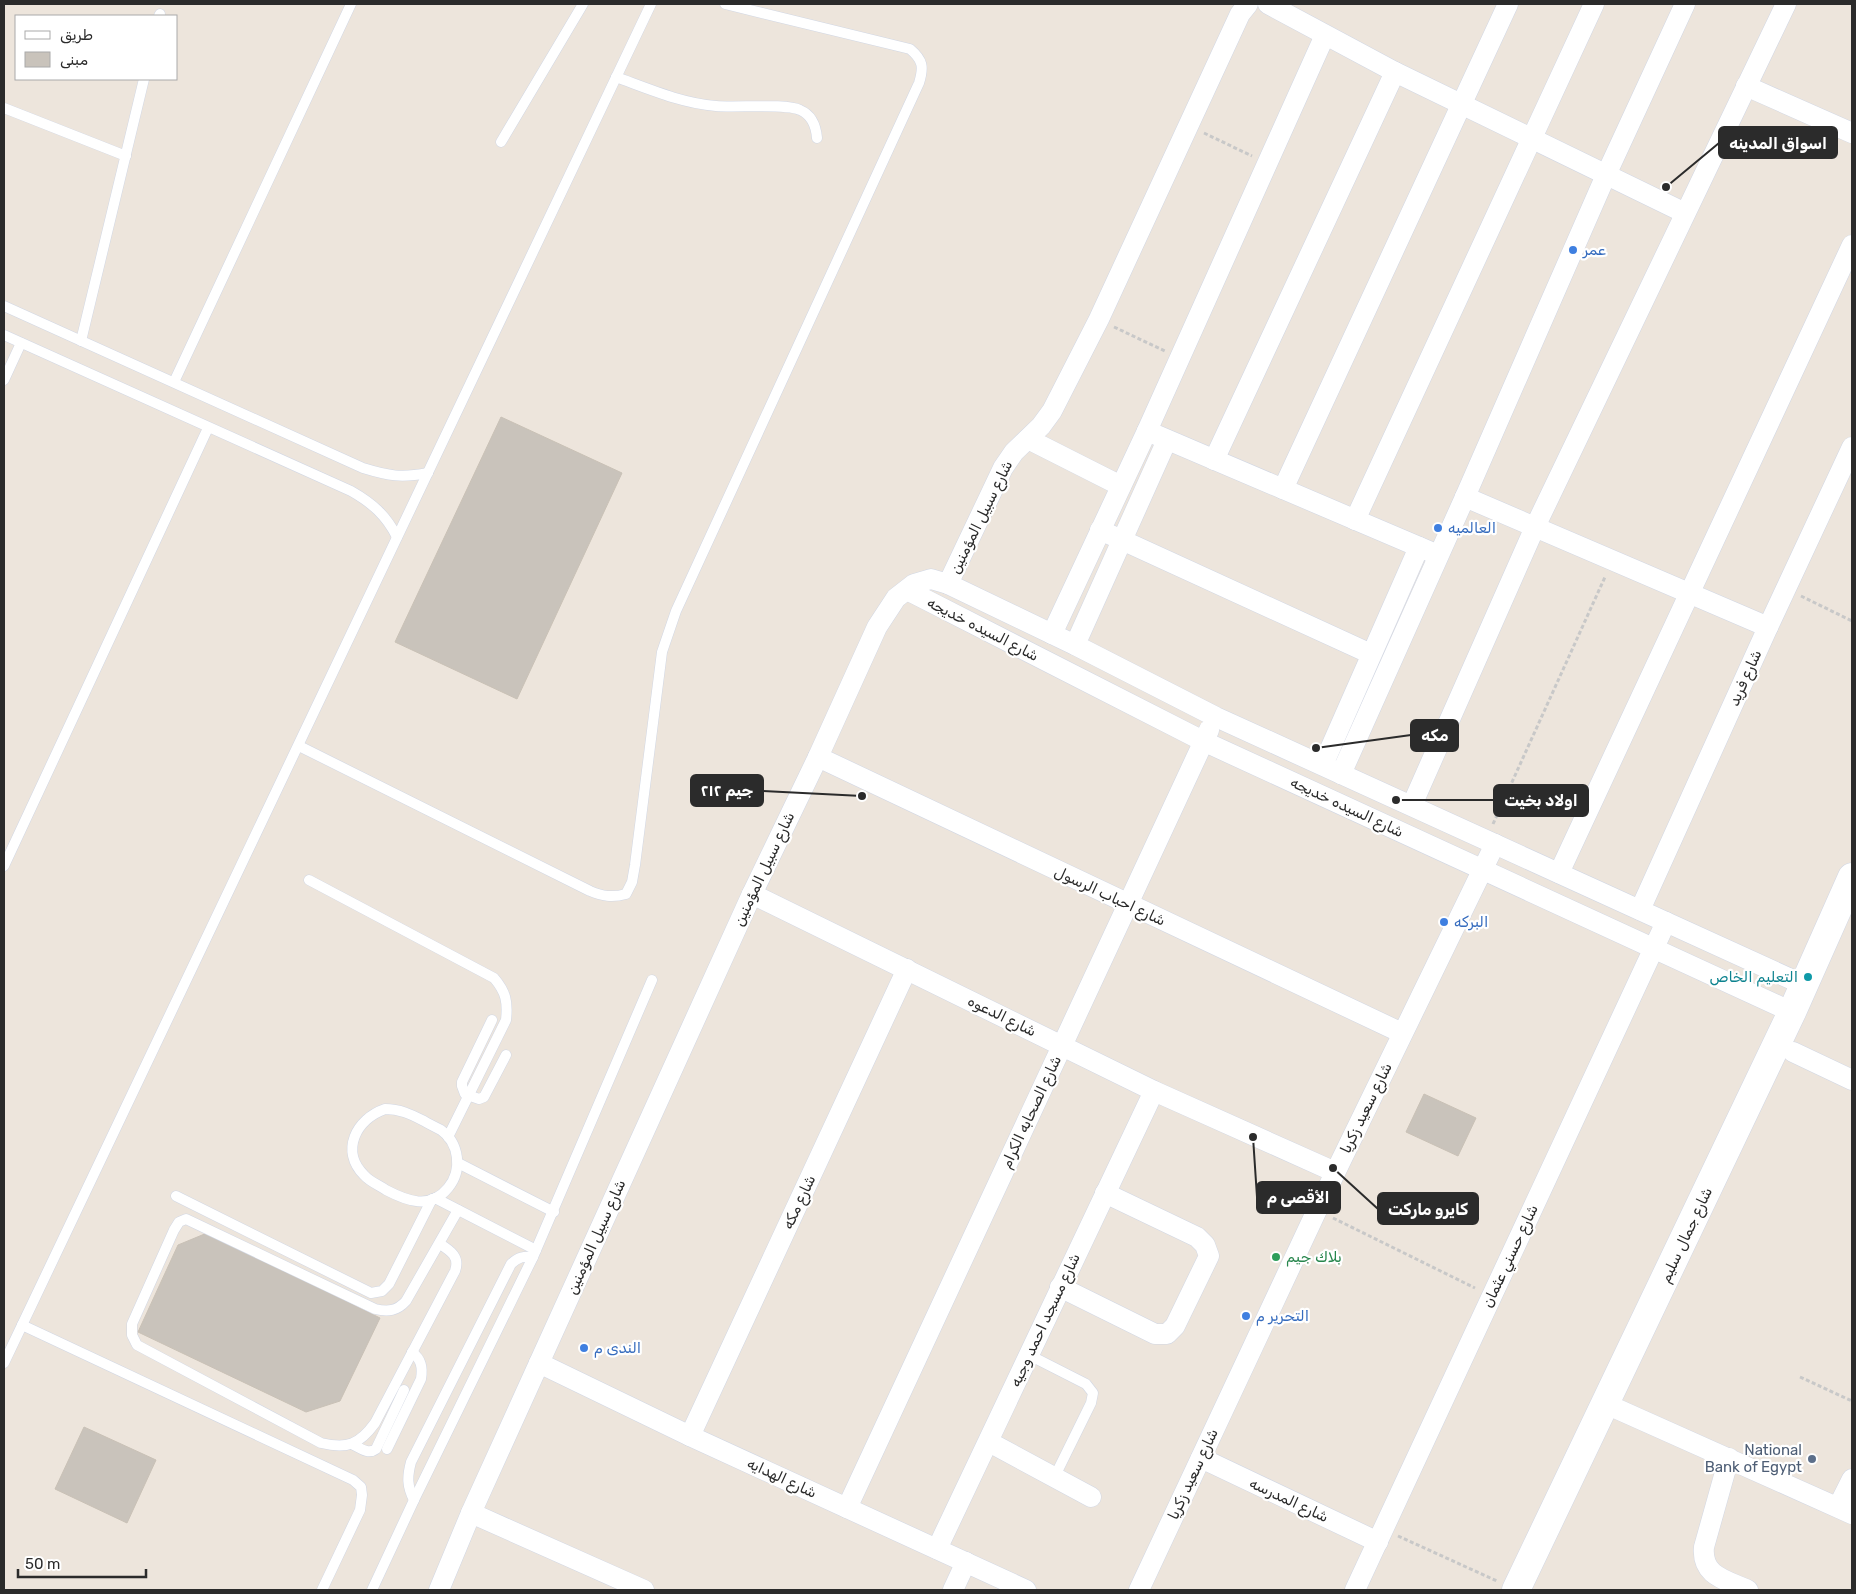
<svg xmlns="http://www.w3.org/2000/svg" width="1856" height="1594" viewBox="0 0 1856 1594" font-family="Rubik,Vazirmatn,sans-serif">
<rect width="100%" height="100%" fill="#ede5dc"/>
<g fill="#c9c3bb" stroke="#c9c1b6">
<path d="M 501,417 L 622,473 L 517,699 L 395,642 Z"/>
<path d="M 1424,1094 L 1476,1118 L 1458,1156 L 1406,1132 Z"/>
<path d="M 207,1233 L 380,1318 L 340,1401 L 306,1412 L 138,1332 L 178,1245 Z"/>
<path d="M 84,1427 L 156,1460 L 127,1523 L 55,1489 Z"/>
</g>
<g fill="none" stroke-linecap="round" stroke-linejoin="round">
<defs>
<g id="lane">
<path d="M 159,16 L 160,14"/>
<path d="M 616,77 C 649,89 681,103 716,106 C 736,108 786,103 800,110 C 812,115 816,126 817,138"/>
<path d="M 4,108 L 126,156"/>
<path d="M 501,142 L 583,4"/>
<path d="M 4,306 L 363,468 C 389,476 401,478 428,473"/>
<path d="M 4,335 L 351,491 C 372,503 386,515 397,537"/>
<path d="M 81,341 L 144,79"/>
<path d="M 4,380 L 21,343"/>
<path d="M 174,382 L 351,4"/>
<path d="M 299,746 L 590,891 C 602,896 612,898 626,894 L 632,882 L 635,865 L 662,652 L 676,611 L 919,83 C 924,67 923,60 910,49 L 725,4"/>
<path d="M 4,866 L 208,428"/>
<path d="M 309,880 L 494,978 C 506,992 508,1002 506,1020 L 448,1137"/>
<path d="M 492,1020 L 462,1082 L 462,1086 L 465,1094 L 479,1099 L 484,1097 L 506,1055"/>
<path d="M 385,1109 C 400,1109 410,1114 424,1121 C 429,1124 435,1127 441,1130 C 459,1143 463,1170 448,1188 C 430,1210 407,1201 386,1190 C 379,1185 370,1182 364,1175 C 340,1151 356,1119 385,1109 Z"/>
<path d="M 458,1163 L 554,1212"/>
<path d="M 176,1196 L 371,1293 L 382,1291 L 389,1284 L 432,1199"/>
<path d="M 435,1198 L 536,1250"/>
<path d="M 440,1244 C 451,1251 460,1257 455,1271 L 375,1423 C 359,1445 347,1449 321,1443 L 137,1345 L 132,1335 L 132,1324 L 174,1230 L 179,1222 L 186,1219 L 375,1309 C 388,1312 397,1311 406,1301 L 458,1210"/>
<path d="M 22,1325 L 353,1480 L 361,1487 L 362,1495 L 360,1510 L 322,1590"/>
<path d="M 1029,1355 L 1086,1384 L 1093,1393 L 1091,1403 L 1054,1478"/>
<path d="M 4,1363 L 651,4"/>
<path d="M 352,1444 C 360,1448 368,1455 376,1449 L 404,1390"/>
<path d="M 387,1449 L 421,1379 C 423,1367 421,1359 412,1352"/>
<path d="M 414,1500 C 407,1486 407,1477 411,1462 L 511,1264 C 518,1257 524,1256 533,1257"/>
<path d="M 372,1590 L 414,1500 L 533,1257 L 652,980"/>
</g>
<g id="street">
<path d="M 1268,4 L 1395,72 L 1685,213"/>
<path d="M 1746,86 L 1852,133"/>
<path d="M 1147,431 L 1438,555"/>
<path d="M 1028,439 L 1121,486"/>
<path d="M 1214,460 L 1395,72"/>
<path d="M 1283,489 L 1508,4"/>
<path d="M 1465,497 L 1768,627"/>
<path d="M 1355,520 L 1594,4"/>
<path d="M 1100,530 L 1371,654"/>
<path d="M 948,584 L 1075,645 L 1216,717 L 1804,985"/>
<path d="M 907,590 L 1203,741 L 1792,1012"/>
<path d="M 1052,634 L 1147,431 L 1325,35"/>
<path d="M 1075,645 L 1167,440"/>
<path d="M 818,757 L 1402,1033"/>
<path d="M 1323,765 L 1419,547"/>
<path d="M 1341,774 L 1465,497 L 1606,175 L 1685,4"/>
<path d="M 1412,805 L 1535,527 L 1786,4"/>
<path d="M 1559,873 L 1852,245"/>
<path d="M 752,894 L 1154,1091 L 1335,1172"/>
<path d="M 1640,910 L 1768,627 L 1852,447"/>
<path d="M 1793,1052 L 1852,1080"/>
<path d="M 1060,1287 L 1155,1334 L 1167,1334 L 1175,1326 L 1209,1256 L 1205,1245 L 1197,1237 L 1105,1193"/>
<path d="M 539,1363 L 690,1436 L 1026,1590"/>
<path d="M 1606,1404 L 1852,1514"/>
<path d="M 690,1436 L 907,969"/>
<path d="M 989,1442 L 1091,1497"/>
<path d="M 1201,1458 L 1378,1542"/>
<path d="M 1729,1458 L 1704,1547 C 1701,1576 1726,1580 1748,1590"/>
<path d="M 1838,1507 L 1852,1479"/>
<path d="M 847,1508 L 1209,730"/>
<path d="M 471,1513 L 644,1590"/>
<path d="M 937,1549 L 1154,1091"/>
<path d="M 439,1590 L 471,1513 L 752,894 L 818,757 L 877,627 L 896,598 L 914,584 L 931,579 L 948,584 L 1003,468 L 1014,452 L 1041,426 L 1052,411 L 1099,319 L 1240,14 L 1248,4"/>
<path d="M 953,1590 L 966,1562"/>
<path d="M 1139,1590 L 1317,1210 L 1495,844"/>
<path d="M 1355,1590 L 1666,922"/>
</g>
<path id="secondary" d="M 1516,1590 L 1792,1012 L 1852,877"/>
</defs>
<use href="#lane" stroke="#d1d7e4" stroke-width="11"/>
<use href="#street" stroke="#d1d7e4" stroke-width="21"/>
<use href="#secondary" stroke="#d1d7e4" stroke-width="29"/>
<g stroke="#c8c8c8" stroke-width="3" stroke-dasharray="4 2.5" stroke-linecap="butt">
<path d="M 1204,133 L 1252,156"/>
<path d="M 1114,327 L 1165,351"/>
<path d="M 1801,596 L 1852,621"/>
<path d="M 1493,824 L 1605,577"/>
<path d="M 1333,1218 L 1475,1288"/>
<path d="M 1800,1377 L 1852,1401"/>
<path d="M 1398,1536 L 1497,1581"/>
</g>
<use href="#lane" stroke="#fff" stroke-width="10"/>
<use href="#street" stroke="#fff" stroke-width="20"/>
<use href="#secondary" stroke="#fff" stroke-width="28"/>
</g>
<g fill="#3f7fe0" stroke="#fff" stroke-width="2">
<circle cx="1573" cy="250" r="5"/>
<circle cx="1438" cy="528" r="5"/>
<circle cx="1444" cy="922" r="5"/>
<circle cx="1246" cy="1316" r="5"/>
<circle cx="584" cy="1348" r="5"/>
</g>
<circle fill="#0f9aa8" stroke="#fff" stroke-width="2" cx="1808" cy="977" r="5"/>
<circle fill="#2e9e5b" stroke="#fff" stroke-width="2" cx="1276" cy="1257" r="5"/>
<circle fill="#5c6f8a" stroke="#fff" stroke-width="2" cx="1812" cy="1459" r="5"/>
<g text-anchor="middle" stroke-width="4.5" stroke-linejoin="round" paint-order="stroke">
<g font-size="15" fill="#366cbe" stroke="#fff" text-anchor="start">
<text x="1583" y="255">عمر</text>
<text x="1448" y="533">العالميه</text>
<text x="1454" y="927">البركه</text>
<text x="1256" y="1321">التحرير م</text>
<text x="594" y="1353">الندى م</text>
</g>
<g font-size="15" fill="#2b2b2b" stroke="#fff">
<text transform="translate(981 517) rotate(-64)" y="5">شارع سبيل المؤمنين</text>
<text transform="translate(983 629) rotate(27)" y="5">شارع السيده خديجه</text>
<text transform="translate(1745 678) rotate(-66)" y="5">شارع فريد</text>
<text transform="translate(1347 807) rotate(25)" y="5">شارع السيده خديجه</text>
<text transform="translate(764 869) rotate(-65)" y="5">شارع سبيل المؤمنين</text>
<text transform="translate(1110 896) rotate(25)" y="5">شارع احباب الرسول</text>
<text transform="translate(1002 1016) rotate(26)" y="5">شارع الدعوه</text>
<text transform="translate(1366 1108) rotate(-64)" y="5">شارع سعيد زكريا</text>
<text transform="translate(1031 1112) rotate(-65)" y="5">شارع الصحابه الكرام</text>
<text transform="translate(799 1202) rotate(-65)" y="5">شارع مكه</text>
<text transform="translate(1686 1235) rotate(-65)" y="5">شارع جمال سليم</text>
<text transform="translate(596 1237) rotate(-66)" y="5">شارع سبيل المؤمنين</text>
<text transform="translate(1510 1256) rotate(-65)" y="5">شارع حسني عثمان</text>
<text transform="translate(1045 1320) rotate(-65)" y="5">شارع مسجد احمد وجيه</text>
<text transform="translate(1193 1474) rotate(-65)" y="5">شارع سعيد زكريا</text>
<text transform="translate(782 1478) rotate(25)" y="5">شارع الهدايه</text>
<text transform="translate(1289 1500) rotate(25)" y="5">شارع المدرسه</text>
</g>
<g font-size="15" fill="#0d838f" stroke="#fff" text-anchor="end">
<text x="1798" y="982">التعليم الخاص</text>
</g>
<g font-size="15" fill="#27864d" stroke="#fff" text-anchor="start">
<text x="1286" y="1262">بلاك جيم</text>
</g>
<g font-size="15" fill="#4e5e75" stroke="#fff" text-anchor="end">
<text x="1802" y="1455">National<tspan x="1802" dy="17">Bank of Egypt</tspan></text>
</g>
</g>
<path fill="none" stroke="#2b2b2b" stroke-width="2" d="M1666 187L1719 143M1316 748L1411 735M862 796L763 791M1396 800L1494 800M1253 1137L1257 1197M1333 1168L1378 1209"/>
<g fill="#2b2b2b" stroke="#fff" stroke-width="2">
<circle cx="1666" cy="187" r="5"/>
<circle cx="1316" cy="748" r="5"/>
<circle cx="862" cy="796" r="5"/>
<circle cx="1396" cy="800" r="5"/>
<circle cx="1253" cy="1137" r="5"/>
<circle cx="1333" cy="1168" r="5"/>
</g>
<g fill="#2b2b2b" stroke="#2b2b2b" stroke-width="2">
<rect x="1719" y="127" width="118" height="31" rx="5"/>
<rect x="1411" y="720" width="47" height="31" rx="5"/>
<rect x="691" y="775" width="72" height="31" rx="5"/>
<rect x="1494" y="785" width="94" height="31" rx="5"/>
<rect x="1257" y="1182" width="83" height="31" rx="5"/>
<rect x="1378" y="1193" width="100" height="31" rx="5"/>
</g>
<g font-size="16" text-anchor="middle" font-weight="bold" fill="#fff">
<text x="1778" y="149">اسواق المدينه</text>
<text x="1435" y="741">مكه</text>
<text x="727" y="796">جيم ٢١٢</text>
<text x="1541" y="806">اولاد بخيت</text>
<text x="1298" y="1203">الأقصى م</text>
<text x="1428" y="1215">كايرو ماركت</text>
</g>
<rect width="1856" height="1594" fill="none" stroke="#2b2b2b" stroke-width="10"/>
<rect x="15" y="15" width="162" height="65" fill="#ffffff" stroke="#aaaaaa"/>
<rect x="25" y="31" width="25" height="8" fill="#ffffff" stroke="#aaaaaa"/>
<text x="60" y="40" font-size="15" fill="#2b2b2b">طريق</text>
<rect x="25" y="52" width="25" height="15" fill="#c9c3bb" stroke="#aaaaaa"/>
<text x="60" y="65" font-size="15" fill="#2b2b2b">مبنى</text>
<path d="M18 1569v8h128v-8" fill="none" stroke="#2b2b2b" stroke-width="2.5"/>
<text x="25" y="1569" font-size="15" fill="#2b2b2b" stroke="#ffffff" stroke-width="4" paint-order="stroke">50 m</text>
</svg>
